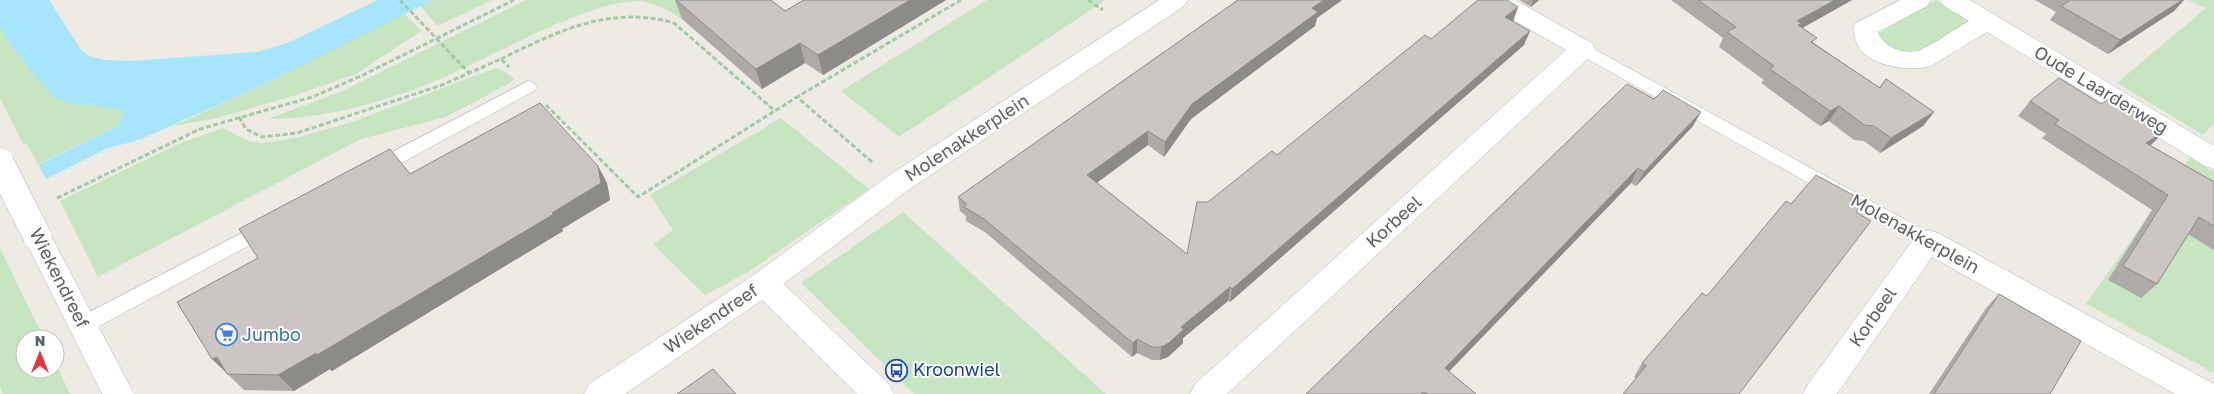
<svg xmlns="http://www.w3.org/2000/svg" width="2214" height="394" viewBox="0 0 2214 394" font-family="'Golos Text',sans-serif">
<rect width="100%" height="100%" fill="#eeebe5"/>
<g fill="#c8e5c2">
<path d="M 433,0 L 492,0 L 438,26 L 420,6 Z"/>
<path d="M 526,0 L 719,0 L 681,19 C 671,11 653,3 640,1 C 600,0 535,34 499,51 C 466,67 433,84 398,95 C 357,109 312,119 268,119 L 340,92 Z"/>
<path d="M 987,0 L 1106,0 L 899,137 L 841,91 Z"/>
<path d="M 1936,0 L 1970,21 C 1940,39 1916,64 1881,43 L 1879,33 Z"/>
<path d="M 2188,0 L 2214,0 L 2214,124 L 2203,135 L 2117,83 L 2206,8 Z"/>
<path d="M 404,13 L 421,31 L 356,74 L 293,96 L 213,119 L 173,126 L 267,83 Z"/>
<path d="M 0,27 L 45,88 L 83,105 L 107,106 L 123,111 L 118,126 L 38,164 L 26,143 L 23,144 L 0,98 Z"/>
<path d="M 496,68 L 506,72 L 514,79 L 510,83 L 446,117 L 361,139 L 98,277 L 60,201 L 181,143 L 223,128 L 249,141 L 263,143 L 300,137 L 352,122 Z"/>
<path d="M 781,118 L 869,189 L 748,272 L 705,295 L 653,244 L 673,230 L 650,195 Z"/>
<path d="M 2190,157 L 2214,172 L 2214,373 L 2086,304 Z"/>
<path d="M 903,212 L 1106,394 L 914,394 L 801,283 Z"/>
<path d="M 0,248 L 44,339 L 25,339 L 25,369 L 55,369 L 55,362 L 70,394 L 3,394 L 0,387 Z"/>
</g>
<path fill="#a7e5fc" d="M 0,0 L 49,0 L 82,51 L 91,57 L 105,60 L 131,61 L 257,52 L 287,43 L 378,0 L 433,0 L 267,83 L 139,140 L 108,148 L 0,202 L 0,183 L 118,126 L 123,111 C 101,103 76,109 55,97 C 45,91 4,38 0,27 C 0,20 0,8 0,0 Z"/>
<path fill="#eeebe5" d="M 37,162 L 47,181 L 0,204 L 0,180 Z"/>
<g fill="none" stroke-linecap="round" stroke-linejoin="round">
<defs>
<g id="service">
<path d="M 1583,43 L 1935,236 L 1938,241 L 1935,246 L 1928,249 L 1921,246 L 1577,53 L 1575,49 L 1577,45 Z"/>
<path d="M 528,81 L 534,83 L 537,87 L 534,91 L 381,174 L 375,176 L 369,174 L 366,169 L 369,164 Z"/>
<path d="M 267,220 L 274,222 L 277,227 L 274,232 L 90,331 L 83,334 L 76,331 L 73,325 L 76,319 Z"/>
</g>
<g id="minor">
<path d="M 1159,0 L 1188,0 L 1184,6 L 908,190 L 774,291 L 764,295 L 754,291 L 749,283 L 754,275 L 888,176 Z"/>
<path d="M 1485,0 L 1515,0 L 1592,43 L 1595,49 L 1592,55 L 1227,394 L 1190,394 L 1195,384 L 1566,50 L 1489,6 Z"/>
<path d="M 1900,0 L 1931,0 L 1927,6 L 1878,32 C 1883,47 1902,54 1917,51 C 1927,49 1958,27 1969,21 L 1944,6 L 1940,0 L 1970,0 L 2214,146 L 2214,169 L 2205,166 L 1987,32 L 1931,66 C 1910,72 1877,67 1861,51 C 1856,45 1855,36 1853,29 L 1856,23 Z"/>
<path d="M 1928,230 L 1938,233 L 2214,384 L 2214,394 L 2175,394 L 1932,257 L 1837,394 L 1803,394 L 1808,384 L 1918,233 Z"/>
</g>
<g id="tertiary">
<path d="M 37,225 L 47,228 L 134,394 L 102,394 L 23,236 L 27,228 Z"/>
<path d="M 764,271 L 774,275 L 889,384 L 894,394 L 857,394 L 762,300 L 625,394 L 584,394 L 589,384 L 754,275 Z"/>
</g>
</defs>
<use href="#service" stroke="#b0b3b7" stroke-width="1"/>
<use href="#minor" stroke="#b0b3b7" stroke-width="1"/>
<use href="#tertiary" stroke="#b0b3b7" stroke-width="1"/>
<g stroke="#a0cda4" stroke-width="3" stroke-dasharray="5 2.5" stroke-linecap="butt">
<path d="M 400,0 L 469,73"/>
<path d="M 1088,0 L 1103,10"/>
<path d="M 501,59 C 558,31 610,5 674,23 L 775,111"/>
<path d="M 546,105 L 638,197 L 797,97"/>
<path d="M 239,117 L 246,129 L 262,137 L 297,133 L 442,85 L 501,59 L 509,67"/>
<path d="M 872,162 L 797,97 L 961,0"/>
<path d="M 57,198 L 200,129 L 312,97 L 361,76 L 514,0"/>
</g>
<use href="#service" fill="#fff" fill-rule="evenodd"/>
<use href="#minor" fill="#fff" fill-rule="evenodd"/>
<use href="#tertiary" fill="#fff" fill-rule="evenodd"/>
<defs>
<path id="tertiary-bridge" d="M 0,163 L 37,236"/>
</defs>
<use href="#tertiary-bridge" stroke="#b0b3b7" stroke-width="29" stroke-linecap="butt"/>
<use href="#tertiary-bridge" stroke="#fff" stroke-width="28"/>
</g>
<g fill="#aeaaa7">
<path d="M 675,0 L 771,0 L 785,11 L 804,0 L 946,0 L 823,75 L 805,63 L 762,89 L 682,19 Z"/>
<path d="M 1238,0 L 1342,0 L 1317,18 L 1315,26 L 1191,119 L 1164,157 L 1148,145 L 1097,183 L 1187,254 L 1208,202 L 1277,155 L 1431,39 L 1518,7 L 1513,21 L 1524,45 L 1230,302 L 1228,301 L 1183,338 L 1183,343 L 1168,357 L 1160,360 L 1152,360 L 1137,353 L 1132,357 L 986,233 L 966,221 L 966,216 L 960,211 L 958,197 Z"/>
<path d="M 1519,0 L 1539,0 L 1531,7 Z"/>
<path d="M 1671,0 L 1852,0 L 1802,28 L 1814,43 L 1879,88 L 1886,79 L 1934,112 L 1923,126 L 1880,153 L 1864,141 L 1854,140 L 1829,121 L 1820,126 L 1761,83 L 1764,80 L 1719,47 L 1723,38 Z"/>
<path d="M 2035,0 L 2184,0 L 2174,11 L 2108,54 L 2050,20 L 2056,12 Z"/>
<path d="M 2030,101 L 2150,145 L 2214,182 L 2214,250 L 2188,234 L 2157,284 L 2141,298 L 2108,280 L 2152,210 L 2042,138 L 2046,134 L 2018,116 Z"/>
<path d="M 1693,126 L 1636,186 L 1631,183 L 1449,371 L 1476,394 L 1306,394 Z"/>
<path d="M 598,166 L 607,183 L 610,200 L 562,229 L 563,231 L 332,371 L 330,369 L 294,391 L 244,390 L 212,359 L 410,174 Z"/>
<path d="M 1864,201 L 1636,378 L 1634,377 L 1642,363 L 1707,296 L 1791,204 Z"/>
<path d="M 1999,294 L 2050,394 L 1929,394 L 1986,308 Z"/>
</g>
<g fill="#8d8b88">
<path d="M 910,0 L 946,0 L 823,75 L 818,55 Z"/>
<path d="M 1324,0 L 1342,0 L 1317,18 L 1315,26 L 1191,119 L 1164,157 L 1165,142 L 1192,104 L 1312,8 Z"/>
<path d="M 1533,0 L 1539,0 L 1531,7 Z"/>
<path d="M 1835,0 L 1852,0 L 1797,31 L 1797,21 Z"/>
<path d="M 2182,0 L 2184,0 L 2174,11 L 2108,54 L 2120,40 Z"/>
<path d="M 1518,7 L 1513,22 L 1505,17 Z"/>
<path d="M 1530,31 L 1524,45 L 1230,302 L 1232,289 Z"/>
<path d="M 800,43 L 805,63 L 762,89 L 756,69 Z"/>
<path d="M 1839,106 L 1829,121 L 1820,126 L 1830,111 Z"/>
<path d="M 1701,112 L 1693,126 L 1636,186 L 1644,172 Z"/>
<path d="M 1934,112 L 1923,126 L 1880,153 L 1891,138 Z"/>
<path d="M 1148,131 L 1148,145 L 1088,189 L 1087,175 Z"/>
<path d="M 2165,131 L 2151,145 L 2132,158 L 2146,143 Z"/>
<path d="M 598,166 L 607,183 L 610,200 L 562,229 L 563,231 L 332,371 L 330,369 L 294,391 L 278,375 L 552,213 Z"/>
<path d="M 1638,168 L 1631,183 L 1440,381 L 1445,368 Z"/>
<path d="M 1230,287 L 1228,301 L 1183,338 L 1183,343 L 1168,357 L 1160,360 L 1161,347 L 1181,327 Z"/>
<path d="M 1137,339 L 1137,353 L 1132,357 L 1133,343 Z"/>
<path d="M 217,357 L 228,374 L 212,359 Z"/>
</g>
<g fill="#cac6c2" stroke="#8d8b88">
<path d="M 676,0 L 771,0 L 785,11 L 804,0 L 910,0 L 818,55 L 800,43 L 756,69 Z"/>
<path d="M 1238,0 L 1324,0 L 1312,8 L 1318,12 L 1192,104 L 1165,142 L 1148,131 L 1087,175 L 1187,254 L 1197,202 L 1208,202 L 1272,151 L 1277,155 L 1425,35 L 1431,39 L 1478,0 L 1507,0 L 1518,7 L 1505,17 L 1530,31 L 1232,289 L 1230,287 L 1181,327 L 1184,329 L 1169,343 L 1161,347 L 1152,347 L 1137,339 L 1133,343 L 984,219 L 964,207 L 967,204 L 958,197 Z"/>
<path d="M 1698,0 L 1835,0 L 1797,21 L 1802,23 L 1798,25 L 1817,38 L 1811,42 L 1880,88 L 1886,79 L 1934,112 L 1891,138 L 1874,126 L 1864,125 L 1839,106 L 1830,111 L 1770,69 L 1774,66 L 1727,32 L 1736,27 Z"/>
<path d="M 2071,0 L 2182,0 L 2120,40 L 2061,6 Z"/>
<path d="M 2059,78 L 2101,104 L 2111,97 L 2165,131 L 2146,143 L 2214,182 L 2214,226 L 2199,217 L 2157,284 L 2123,266 L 2168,195 L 2055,124 L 2059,120 L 2030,101 Z"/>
<path d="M 1627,84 L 1654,99 L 1663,90 L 1701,112 L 1644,172 L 1638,168 L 1445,368 L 1476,394 L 1429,394 L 1423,392 L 1421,394 L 1306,394 Z"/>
<path d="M 540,103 L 598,166 L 601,183 L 552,213 L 554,214 L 317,355 L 316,353 L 278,375 L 227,374 L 217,357 L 212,359 L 177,302 L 258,258 L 239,229 L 390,149 L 410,174 Z"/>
<path d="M 1816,175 L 1864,201 L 1856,212 L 1871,221 L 1739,394 L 1623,394 L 1646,366 L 1642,363 L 1702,293 L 1707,296 L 1786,201 L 1791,204 Z"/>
<path d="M 1999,294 L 2081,341 L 2050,394 L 1934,394 Z"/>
<path d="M 713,369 L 736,394 L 677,394 Z"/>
</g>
<defs>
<symbol id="supermarket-ring" viewBox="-11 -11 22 22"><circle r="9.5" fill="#fff" stroke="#3f7fe0" stroke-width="1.5"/><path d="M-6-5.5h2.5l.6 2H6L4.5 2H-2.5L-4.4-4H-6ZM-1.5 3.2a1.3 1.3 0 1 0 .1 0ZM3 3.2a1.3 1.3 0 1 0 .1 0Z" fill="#3f7fe0"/></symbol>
<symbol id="bus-ring" viewBox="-11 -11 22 22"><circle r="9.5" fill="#fff" stroke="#1a4fb4" stroke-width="1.5"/><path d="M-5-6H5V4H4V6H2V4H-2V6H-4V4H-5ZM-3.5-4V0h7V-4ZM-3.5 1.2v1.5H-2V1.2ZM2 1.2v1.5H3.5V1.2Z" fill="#1a4fb4"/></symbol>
</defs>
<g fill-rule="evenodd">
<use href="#supermarket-ring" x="214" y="322" width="25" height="25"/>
<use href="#bus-ring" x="884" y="358" width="25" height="25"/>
</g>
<g text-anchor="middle" stroke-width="4" stroke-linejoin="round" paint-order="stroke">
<g font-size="18" fill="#5c6165" stroke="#fff">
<text transform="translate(2101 90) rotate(31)" y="6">Oude Laarderweg</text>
<text transform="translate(967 138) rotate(-33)" y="6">Molenakkerplein</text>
<text transform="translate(1394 222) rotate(-42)" y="6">Korbeel</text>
<text transform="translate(1915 234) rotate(29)" y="6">Molenakkerplein</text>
<text transform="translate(59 278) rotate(63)" y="6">Wiekendreef</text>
<text transform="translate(1873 317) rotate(-55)" y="6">Korbeel</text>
<text transform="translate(711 319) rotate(-34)" y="6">Wiekendreef</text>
</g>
<g font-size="18" fill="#366cbe" stroke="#fff" text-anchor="start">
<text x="242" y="341">Jumbo</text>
</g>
<g font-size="18" fill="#164399" stroke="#fff" text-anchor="start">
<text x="913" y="376">Kroonwiel</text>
</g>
</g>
<g transform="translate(40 354)"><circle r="24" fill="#ffffff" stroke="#bec0c1"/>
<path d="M0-4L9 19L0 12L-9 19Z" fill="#e33645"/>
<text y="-8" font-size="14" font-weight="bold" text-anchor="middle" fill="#5c6165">N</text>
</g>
</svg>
